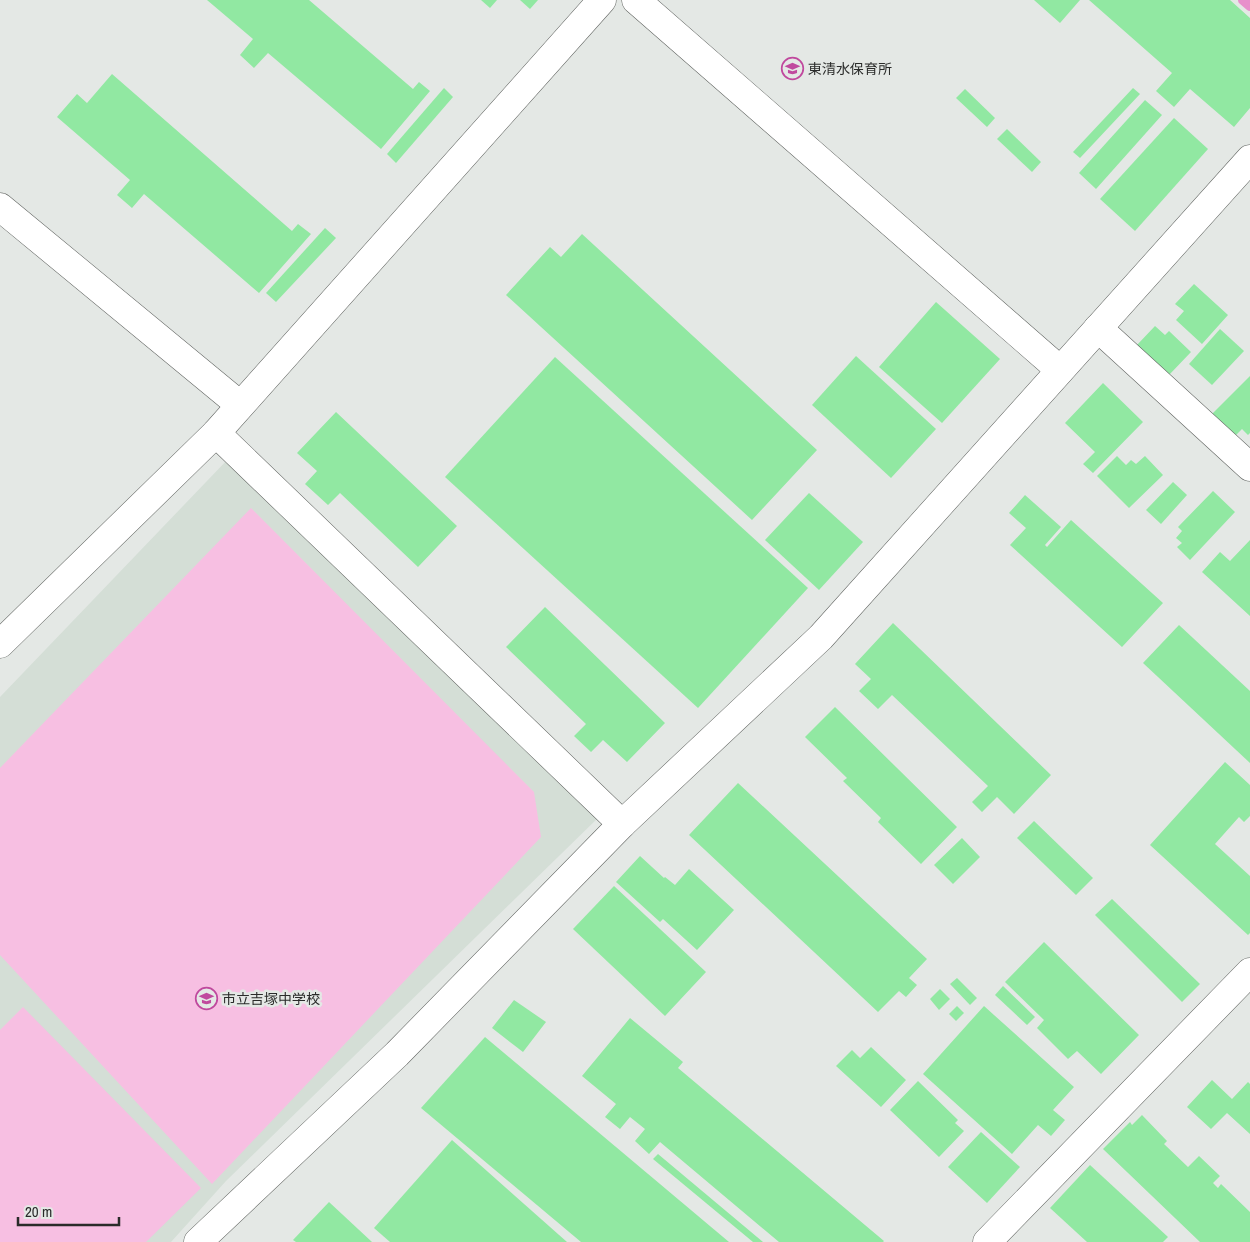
<svg xmlns="http://www.w3.org/2000/svg" width="1250" height="1242" viewBox="0 0 1250 1242" font-family="'Archivo Narrow','Noto Sans JP',sans-serif">
<rect width="100%" height="100%" fill="#e4e8e5"/>
<path fill="#d4ded6" d="M 229,458 L 600,816 L 226,1181 L 171,1242 L 0,1242 L 0,697 Z"/>
<g fill="#f7bfe2">
<path d="M 251,508 L 534,792 L 541,837 L 212,1184 L 0,955 L 0,768 Z"/>
<path d="M 23,1007 L 201,1188 L 146,1242 L 0,1242 L 0,1030 Z"/>
</g>
<g fill="none" stroke-linecap="round" stroke-linejoin="round">
<path stroke="#e890cb" stroke-width="10" d="M 1243,0 L 1250,6"/>
</g>
<g fill="#91e8a2">
<path d="M 207,0 L 309,0 L 413,89 L 419,82 L 430,91 L 381,149 L 268,53 L 254,68 L 240,55 L 253,39 Z"/>
<path d="M 481,0 L 497,0 L 490,8 Z"/>
<path d="M 520,0 L 538,0 L 530,9 Z"/>
<path d="M 1034,0 L 1080,0 L 1060,23 Z"/>
<path d="M 1089,0 L 1230,0 L 1250,18 L 1250,108 L 1234,127 L 1190,89 L 1174,107 L 1156,91 L 1172,73 Z"/>
<path d="M 112,74 L 292,231 L 298,224 L 311,234 L 259,293 L 144,194 L 132,208 L 117,195 L 130,180 L 57,117 L 77,94 L 87,103 Z"/>
<path d="M 444,88 L 453,97 L 396,163 L 387,154 Z"/>
<path d="M 1133,88 L 1140,94 L 1080,158 L 1073,152 Z"/>
<path d="M 965,89 L 995,118 L 987,127 L 956,98 Z"/>
<path d="M 1145,100 L 1162,115 L 1096,189 L 1079,173 Z"/>
<path d="M 1174,118 L 1208,149 L 1135,231 L 1100,199 Z"/>
<path d="M 1007,129 L 1041,162 L 1032,172 L 997,139 Z"/>
<path d="M 325,228 L 336,238 L 276,302 L 266,293 Z"/>
<path d="M 582,234 L 817,450 L 752,520 L 506,295 L 550,247 L 561,257 Z"/>
<path d="M 1194,284 L 1228,315 L 1202,344 L 1176,320 L 1184,311 L 1175,304 Z"/>
<path d="M 936,302 L 1000,359 L 942,423 L 879,367 Z"/>
<path d="M 1155,326 L 1165,335 L 1169,331 L 1191,352 L 1169,375 L 1137,345 Z"/>
<path d="M 1220,329 L 1244,351 L 1212,385 L 1189,364 Z"/>
<path d="M 856,356 L 936,429 L 891,478 L 812,405 Z"/>
<path d="M 555,357 L 808,588 L 698,708 L 445,477 Z"/>
<path d="M 1250,376 L 1250,433 L 1248,435 L 1242,429 L 1235,436 L 1212,414 Z"/>
<path d="M 1103,383 L 1143,422 L 1093,473 L 1083,464 L 1095,452 L 1065,423 Z"/>
<path d="M 336,412 L 457,526 L 418,567 L 340,493 L 328,505 L 305,484 L 317,471 L 297,453 Z"/>
<path d="M 1117,456 L 1126,465 L 1131,460 L 1136,464 L 1145,456 L 1163,475 L 1129,508 L 1097,476 Z"/>
<path d="M 1173,482 L 1187,495 L 1161,524 L 1146,510 Z"/>
<path d="M 1213,491 L 1235,512 L 1190,560 L 1177,547 L 1182,543 L 1176,538 L 1182,531 L 1178,527 Z"/>
<path d="M 809,493 L 863,542 L 819,590 L 765,540 Z"/>
<path d="M 1025,495 L 1061,527 L 1045,545 L 1047,547 L 1071,520 L 1163,603 L 1122,647 L 1010,545 L 1026,528 L 1009,513 Z"/>
<path d="M 1250,540 L 1250,616 L 1202,572 L 1220,552 L 1230,561 Z"/>
<path d="M 545,607 L 665,723 L 627,762 L 603,740 L 591,752 L 574,736 L 586,724 L 506,647 Z"/>
<path d="M 893,623 L 1051,775 L 1014,814 L 997,797 L 982,812 L 972,802 L 988,786 L 892,695 L 878,709 L 859,691 L 871,679 L 855,664 Z"/>
<path d="M 1179,625 L 1250,691 L 1250,763 L 1143,663 Z"/>
<path d="M 835,707 L 957,827 L 921,864 L 878,822 L 881,818 L 843,781 L 847,778 L 805,737 Z"/>
<path d="M 1225,762 L 1250,785 L 1250,816 L 1244,822 L 1239,817 L 1215,844 L 1250,876 L 1250,933 L 1248,935 L 1150,845 Z"/>
<path d="M 738,783 L 927,959 L 909,978 L 917,985 L 906,997 L 899,991 L 878,1012 L 689,835 Z"/>
<path d="M 1034,821 L 1093,878 L 1076,895 L 1017,838 Z"/>
<path d="M 962,838 L 980,857 L 953,884 L 934,865 Z"/>
<path d="M 640,856 L 664,878 L 665,877 L 675,885 L 689,869 L 734,910 L 697,950 L 663,919 L 660,922 L 616,882 Z"/>
<path d="M 614,886 L 706,972 L 665,1016 L 573,929 Z"/>
<path d="M 1112,899 L 1200,984 L 1182,1002 L 1095,915 Z"/>
<path d="M 1044,942 L 1139,1035 L 1101,1074 L 1077,1051 L 1068,1059 L 1037,1028 L 1044,1020 L 1005,982 Z"/>
<path d="M 957,978 L 977,998 L 970,1005 L 950,984 Z"/>
<path d="M 1003,986 L 1035,1017 L 1027,1025 L 995,995 Z"/>
<path d="M 940,989 L 950,999 L 939,1010 L 930,999 Z"/>
<path d="M 514,1000 L 546,1022 L 523,1052 L 492,1028 Z"/>
<path d="M 957,1006 L 964,1013 L 956,1021 L 949,1014 Z"/>
<path d="M 984,1006 L 1074,1087 L 1053,1110 L 1065,1120 L 1051,1136 L 1038,1125 L 1012,1154 L 923,1074 Z"/>
<path d="M 630,1018 L 683,1062 L 678,1068 L 884,1241 L 883,1242 L 779,1242 L 660,1142 L 649,1154 L 635,1141 L 645,1129 L 630,1117 L 620,1129 L 605,1117 L 616,1104 L 582,1076 Z"/>
<path d="M 485,1037 L 729,1242 L 581,1242 L 421,1108 Z"/>
<path d="M 871,1047 L 906,1080 L 881,1107 L 836,1066 L 852,1050 L 860,1058 Z"/>
<path d="M 1212,1080 L 1232,1099 L 1248,1082 L 1250,1084 L 1250,1134 L 1227,1113 L 1211,1129 L 1187,1107 Z"/>
<path d="M 918,1081 L 958,1120 L 955,1123 L 964,1131 L 939,1157 L 890,1110 Z"/>
<path d="M 1142,1115 L 1167,1141 L 1164,1144 L 1188,1167 L 1199,1156 L 1220,1176 L 1213,1183 L 1218,1188 L 1221,1184 L 1250,1212 L 1250,1242 L 1200,1242 L 1103,1149 L 1130,1122 L 1132,1125 Z"/>
<path d="M 981,1132 L 1020,1167 L 987,1203 L 948,1167 Z"/>
<path d="M 452,1140 L 567,1242 L 390,1242 L 374,1228 Z"/>
<path d="M 658,1154 L 763,1242 L 753,1242 L 653,1159 Z"/>
<path d="M 1090,1165 L 1168,1237 L 1163,1242 L 1087,1242 L 1050,1208 Z"/>
<path d="M 329,1202 L 372,1242 L 296,1242 L 293,1240 Z"/>
</g>
<g fill="none" stroke-linecap="round" stroke-linejoin="round">
<defs>
<g id="minor">
<path d="M 636,0 L 1060,370"/>
<path d="M 0,207 L 240,405"/>
<path d="M 1098,328 L 1250,467"/>
<path d="M 216,433 L 622,824"/>
<path d="M 0,644 L 216,433 L 602,0"/>
<path d="M 198,1242 L 397,1054 L 622,824 L 821,637 L 1250,159"/>
<path d="M 987,1242 L 1250,972"/>
</g>
</defs>
<use href="#minor" stroke="#616461" stroke-width="29"/>
<use href="#minor" stroke="#fff" stroke-width="28"/>
</g>
<defs>
<symbol id="school-ring" viewBox="-11 -11 22 22"><circle r="9.5" fill="#e4e8e5" stroke="#c0499e" stroke-width="1.5"/><path d="M0-5L7-2L0 1L-7-2ZM-4 1L0 2.5L4 1V4Q0 6-4 4Z" fill="#c0499e"/></symbol>
</defs>
<g fill-rule="evenodd">
<use href="#school-ring" x="780" y="56" width="25" height="25"/>
<use href="#school-ring" x="194" y="986" width="25" height="25"/>
</g>
<g text-anchor="middle" stroke-width="5" stroke-linejoin="round" paint-order="stroke">
<g font-size="14" fill="#2a2b2a" stroke="#e4e8e5" text-anchor="start">
<text x="808" y="74">東清水保育所</text>
<text x="222" y="1004">市立吉塚中学校</text>
</g>
</g>
<path d="M18 1217v8h101v-8" fill="none" stroke="#2a2b2a" stroke-width="2.5"/>
<text x="25" y="1217" font-size="15" fill="#2a2b2a" stroke="#e4e8e5" stroke-width="4" paint-order="stroke">20 m</text>
</svg>
